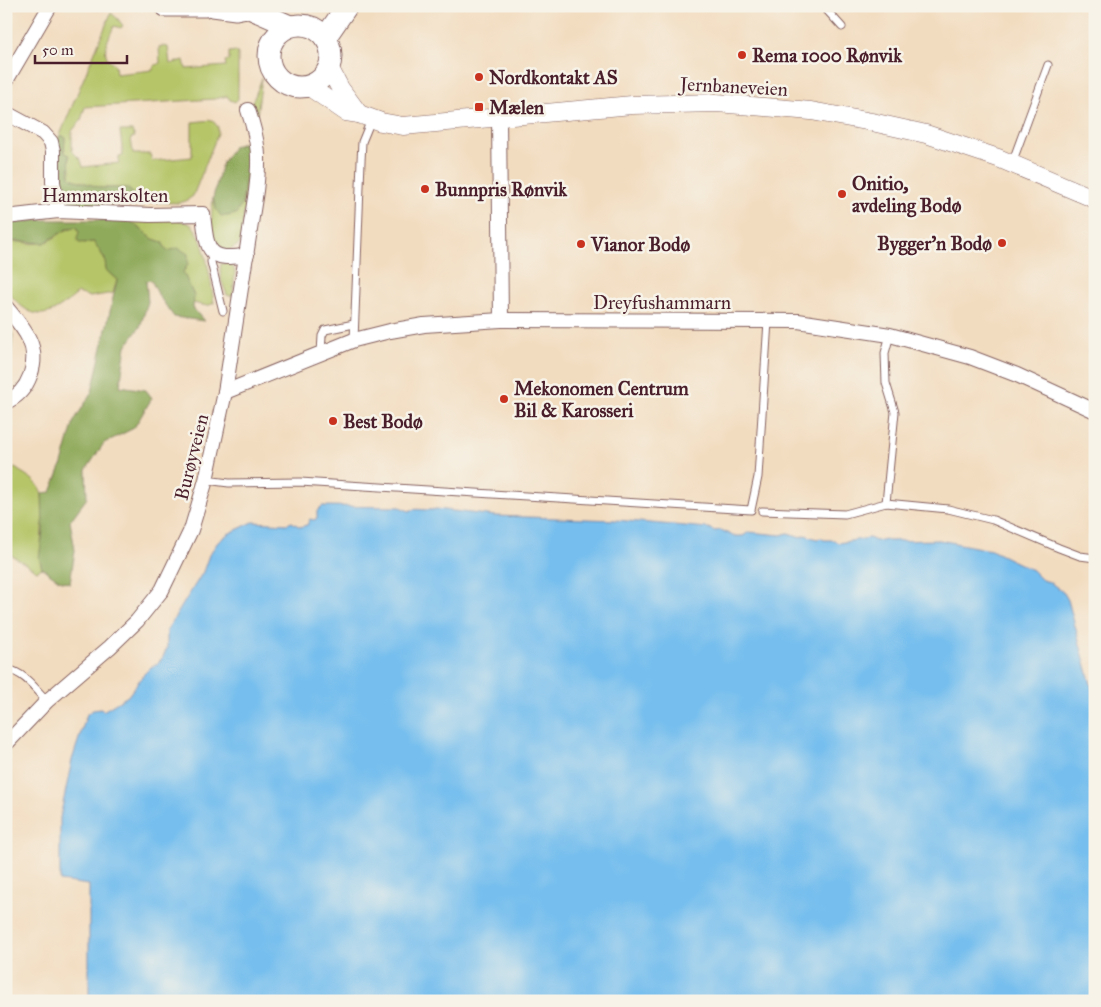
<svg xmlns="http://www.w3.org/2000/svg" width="1101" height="1007" viewBox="0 0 1101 1007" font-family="'IM FELL Great Primer',serif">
<rect width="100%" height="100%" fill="#f7f3e8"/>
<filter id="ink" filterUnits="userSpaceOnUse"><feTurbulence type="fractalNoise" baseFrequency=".02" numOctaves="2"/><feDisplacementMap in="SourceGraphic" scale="10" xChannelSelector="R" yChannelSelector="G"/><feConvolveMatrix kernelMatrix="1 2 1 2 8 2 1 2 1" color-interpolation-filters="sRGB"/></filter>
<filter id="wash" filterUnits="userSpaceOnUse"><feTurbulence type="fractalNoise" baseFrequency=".0096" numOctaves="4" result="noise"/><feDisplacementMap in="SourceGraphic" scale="20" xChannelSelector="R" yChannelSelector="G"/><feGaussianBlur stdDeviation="1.12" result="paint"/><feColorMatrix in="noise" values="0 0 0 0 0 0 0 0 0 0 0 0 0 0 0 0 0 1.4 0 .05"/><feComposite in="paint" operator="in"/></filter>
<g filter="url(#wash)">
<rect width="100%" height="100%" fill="#f2dcbf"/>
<g fill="#b5c568" stroke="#80724a">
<path d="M 111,13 L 118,19 L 123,26 L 121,28 L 114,26 C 108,41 98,55 115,65 L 116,74 L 153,70 L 154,66 L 160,63 L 159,47 L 161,46 L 168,47 L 170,64 L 184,60 L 186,69 L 226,66 L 225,61 L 229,60 L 229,52 L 236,51 L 238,54 L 238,99 L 235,102 L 230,100 L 227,96 L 215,99 L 85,107 L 81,120 L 72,131 L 72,151 L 81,160 L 83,167 L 119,163 L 119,157 L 123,156 L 120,131 L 132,131 L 135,137 L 131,138 L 133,154 L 150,154 L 152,161 L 192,157 L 192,122 L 212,120 L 218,127 L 218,133 L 193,196 L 186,201 L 179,203 L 143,202 L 127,188 L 101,188 L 73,179 L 70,176 L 69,155 L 64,153 L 65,137 L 60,135 Z"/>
<path d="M 262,78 L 240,244 L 228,251 C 208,244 211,216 213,198 L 216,209 L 242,204 L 251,140 L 249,111 Z"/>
<path d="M 129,220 C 147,220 171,216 188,223 C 205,229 211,285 214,303 L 207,306 L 193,303 L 194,296 L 183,272 L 188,264 L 167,251 L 162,242 L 153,239 Z"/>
<path d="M 77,227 L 84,243 L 94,242 L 105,259 L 106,270 L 117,280 L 113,293 L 90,297 L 78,293 C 58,310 41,325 18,303 C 14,299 8,293 7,287 C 4,279 6,254 6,244 C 20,239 28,245 41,243 C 54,242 62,228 77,227 Z"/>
<path d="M 225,263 L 231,264 L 235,271 L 233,295 L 230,296 L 227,295 C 223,285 218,275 221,264 Z"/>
<path d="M 6,323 L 13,335 L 8,381 L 6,386 Z"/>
<path d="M 15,468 C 22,473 31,477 37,484 C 50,497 37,548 42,568 L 37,571 L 6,552 L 6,469 Z"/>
</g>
<g fill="#90aa5c" stroke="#6d6444">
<path d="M 60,135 L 65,137 L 64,152 L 69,155 L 70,176 L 73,179 L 101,188 L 127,188 L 143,202 L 136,205 L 69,205 L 62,198 L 55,144 Z"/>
<path d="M 251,140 L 242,204 L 236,214 L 227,216 L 221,216 L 216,209 L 213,198 L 222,163 L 233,147 Z"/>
<path d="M 38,220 L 129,220 L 153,239 L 162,242 L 167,251 L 178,248 L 188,254 L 188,264 L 183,272 L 194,296 L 193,308 L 204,321 L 174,317 L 159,296 L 151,280 L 146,281 L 148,302 L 140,327 L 126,346 L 120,386 L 146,390 L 152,398 L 134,428 L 104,443 L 86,470 L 87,498 L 70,521 L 75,550 L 70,583 L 59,580 L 42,568 L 39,558 L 43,531 L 42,493 L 51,492 L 61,467 L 74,421 L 92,392 L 117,280 L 106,270 L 105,259 L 94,242 L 79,243 L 77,238 L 79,232 L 77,227 L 69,228 L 44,243 L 16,241 L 6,244 L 6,226 L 14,223 Z"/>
</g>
<path fill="#75beee" stroke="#606e8c" d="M 322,506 L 400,507 L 409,511 C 416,507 427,512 436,509 L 496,516 L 616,520 L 708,528 L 715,531 L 721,530 L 733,536 L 743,536 L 749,532 L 781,535 L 788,533 L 801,537 L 805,535 L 817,539 L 821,538 L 824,540 L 834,540 L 838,543 L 869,538 L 876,541 L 885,539 L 888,541 L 939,540 L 991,550 L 1032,570 L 1042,580 L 1050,582 L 1064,593 L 1068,600 L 1095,699 L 1095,1001 L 89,1001 L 89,885 L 60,881 L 60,818 L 72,760 L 87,714 L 93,710 L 101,709 L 103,711 L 128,696 L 144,674 L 151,667 L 157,664 L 163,657 L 167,648 L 167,630 L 203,572 L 209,555 L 218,542 L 228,534 L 253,522 L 287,524 L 292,522 L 300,527 L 307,525 L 310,519 L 314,520 L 317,518 L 317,511 Z"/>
</g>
<g filter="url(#ink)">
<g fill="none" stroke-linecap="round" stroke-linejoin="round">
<defs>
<g id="service">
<path d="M 823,6 L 842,27"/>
<path d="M 1012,163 L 1048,65"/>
<path d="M 212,252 L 211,262 L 223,311"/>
<path d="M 354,340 L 361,161 L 362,142 L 371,120"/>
<path d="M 321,353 L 322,336 L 325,330 L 354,324"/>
<path d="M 206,480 L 229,483 L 300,482 L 751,510 L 758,477 L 768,321"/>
<path d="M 886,503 L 895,412 L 886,383 L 885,353 L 890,335"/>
<path d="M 762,511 L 845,514 L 886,503 L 948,509 L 993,520 L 1059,548 L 1080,556 L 1095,558"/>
<path d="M 6,669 C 24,672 35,688 47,701"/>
</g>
<g id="minor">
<path d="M 6,81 L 50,6"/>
<path d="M 6,113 L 43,133 L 51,142 L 53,151 L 53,182 L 58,211"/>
<path d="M 499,117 L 501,320"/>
<path d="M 6,217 L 58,211 L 150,215 L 203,214 C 207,248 206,263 247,255"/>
<path d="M 6,307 C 14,317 24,328 29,339 C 40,362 29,392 6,402"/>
<path d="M 225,392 L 354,340 L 390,331 L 424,325 L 501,320 L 798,321 L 890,335 L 970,357 L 1017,375 L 1095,411"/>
<path d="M 6,744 L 47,701 L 110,647 L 137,621 L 162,590 L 191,530 L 206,480 L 225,392 L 256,191 C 260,158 259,142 248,110"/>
</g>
<g id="tertiary">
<path d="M 329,67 L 340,88 L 359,114"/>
<path d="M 308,86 L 346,112 L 359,114 L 381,122 L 403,126 L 632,105 L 717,103 L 811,111 L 872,122 L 926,134 L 998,158 L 1095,199"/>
</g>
<g id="primary">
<path d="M 166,6 L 205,6"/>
<path d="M 213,6 L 236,9 L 247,7 L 290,26"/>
<circle cx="300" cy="56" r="31"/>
<path d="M 325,38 L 347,6"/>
</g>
</defs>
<use href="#service" stroke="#85615f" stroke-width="9"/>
<use href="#minor" stroke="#85615f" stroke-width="16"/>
<use href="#tertiary" stroke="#85615f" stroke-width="19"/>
<use href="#primary" stroke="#85615f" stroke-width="23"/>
<use href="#service" stroke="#fff" stroke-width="7"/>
<use href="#minor" stroke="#fff" stroke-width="14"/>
<use href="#tertiary" stroke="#fff" stroke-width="18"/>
<use href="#primary" stroke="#fff" stroke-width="21"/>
</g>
</g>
<g fill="#c8321e" stroke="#f7f3e8" stroke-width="2">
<circle cx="742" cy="55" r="5"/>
<circle cx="479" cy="77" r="5"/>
<rect x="474" y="102" width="10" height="10" rx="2.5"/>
<circle cx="425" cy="189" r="5"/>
<circle cx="842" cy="194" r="5"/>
<circle cx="1002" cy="243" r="5"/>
<circle cx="581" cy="244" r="5"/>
<circle cx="504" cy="399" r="5"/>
<circle cx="333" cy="421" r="5"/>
</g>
<g text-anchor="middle" stroke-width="5" stroke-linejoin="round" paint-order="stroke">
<g font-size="19" font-weight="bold" fill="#4a1f2b" stroke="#f7f3e8" text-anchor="start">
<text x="752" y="62">Rema 1000 Rønvik</text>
<text x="489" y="84">Nordkontakt AS</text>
<text x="489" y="114">Mælen</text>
<text x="852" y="190">Onitio,<tspan x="852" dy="22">avdeling Bodø</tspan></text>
<text x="435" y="196">Bunnpris Rønvik</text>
<text x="992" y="250" text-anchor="end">Bygger'n Bodø</text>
<text x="591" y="251">Vianor Bodø</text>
<text x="514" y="395">Mekonomen Centrum<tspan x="514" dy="22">Bil &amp; Karosseri</tspan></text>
<text x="343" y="428">Best Bodø</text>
</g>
<g font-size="19" fill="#4a1f2b" stroke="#f7f3e8">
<text transform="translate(734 86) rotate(3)" y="7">Jernbaneveien</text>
<text x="105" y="202">Hammarskolten</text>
<text x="662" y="309">Dreyfushammarn</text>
<text transform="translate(191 457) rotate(-76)" y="7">Burøyveien</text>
</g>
</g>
<rect width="1101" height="1007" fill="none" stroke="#f7f3e8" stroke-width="25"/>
<path d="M35 55v8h92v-8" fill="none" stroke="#4a1f2b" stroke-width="2.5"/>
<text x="42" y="55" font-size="15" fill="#4a1f2b" stroke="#f7f3e8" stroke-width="4" paint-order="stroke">50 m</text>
</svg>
